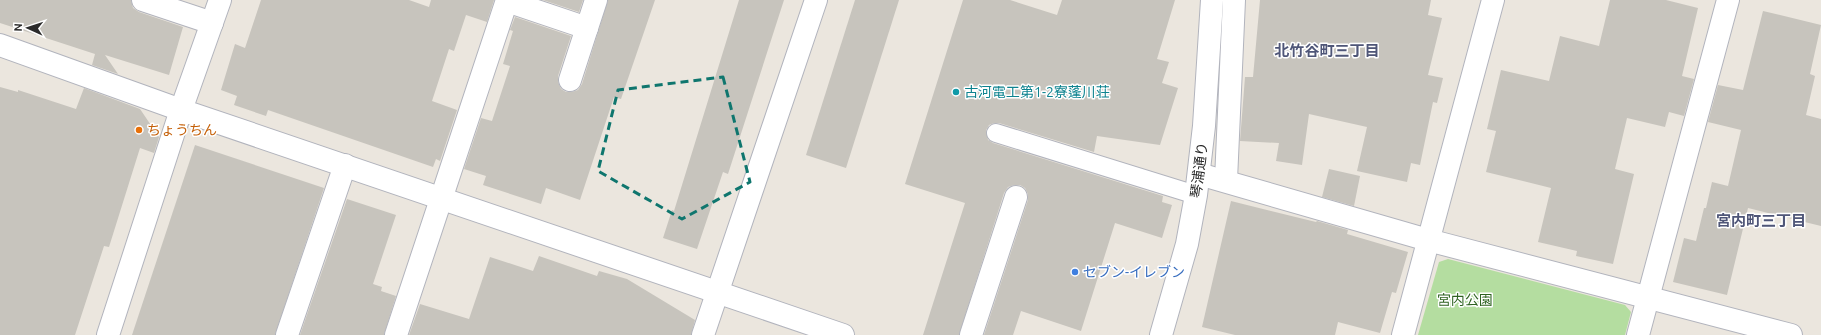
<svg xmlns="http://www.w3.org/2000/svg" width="1821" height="335" viewBox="0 0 1821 335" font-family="Ubuntu,'Noto Sans JP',sans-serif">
<rect width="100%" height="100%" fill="#ebe6de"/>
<path fill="#b4dda0" d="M 1448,259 L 1625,305 L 1631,312 L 1625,335 L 1418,335 L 1439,262 Z"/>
<g fill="#c7c4bd">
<path d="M 0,0 L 131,0 L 133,8 L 139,12 L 183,27 L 169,75 L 105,55 L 118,74 L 92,65 L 95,54 L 0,23 Z"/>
<path d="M 261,0 L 409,0 L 429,7 L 431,0 L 494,0 L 487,22 L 466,15 L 454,51 L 449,49 L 432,101 L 457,110 L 440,161 L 436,159 L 433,167 L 268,110 L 266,116 L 234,105 L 237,96 L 221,90 L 235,44 L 245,48 Z"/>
<path d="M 543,0 L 583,0 L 579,12 Z"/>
<path d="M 608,0 L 655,0 L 621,99 L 614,97 L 580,200 L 546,188 L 541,204 L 483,185 L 486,176 L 464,169 L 481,118 L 492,121 L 510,66 L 503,64 L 513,31 L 510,30 L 515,17 L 571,36 L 558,76 L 558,82 L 561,89 L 566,92 L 572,92 L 578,90 L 582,84 Z"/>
<path d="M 739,0 L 784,0 L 728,174 L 723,172 L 697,249 L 663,238 L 672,210 L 674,211 Z"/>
<path d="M 855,0 L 899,0 L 846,168 L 806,155 Z"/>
<path d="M 963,0 L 1010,0 L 1057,15 L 1062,0 L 1175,0 L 1157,59 L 1169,62 L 1162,83 L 1178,88 L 1160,145 L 1097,136 L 1094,152 L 999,123 L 994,123 L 989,125 L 986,130 L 988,140 L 993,143 L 1163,196 L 1162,202 L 1172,205 L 1162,238 L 1115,223 L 1081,331 L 1021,311 L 1013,335 L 984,335 L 1028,200 L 1028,194 L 1025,188 L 1020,185 L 1014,185 L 1008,187 L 1004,193 L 959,335 L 923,335 L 965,203 L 905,184 Z"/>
<path d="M 1260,0 L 1431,0 L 1428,15 L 1442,18 L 1428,75 L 1443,78 L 1437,103 L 1433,102 L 1420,165 L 1411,163 L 1407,182 L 1357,171 L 1367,127 L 1309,114 L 1302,165 L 1276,161 L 1279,143 L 1240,141 L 1245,77 L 1253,77 Z"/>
<path d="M 1610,0 L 1666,0 L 1698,8 L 1682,76 L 1694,79 L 1684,116 L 1669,112 L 1665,127 L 1627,118 L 1615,169 L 1634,174 L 1613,264 L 1576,256 L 1577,251 L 1538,242 L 1551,188 L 1486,172 L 1496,131 L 1487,129 L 1501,70 L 1549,81 L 1560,36 L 1599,46 Z"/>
<path d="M 1763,11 L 1821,25 L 1810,74 L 1815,76 L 1806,115 L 1821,119 L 1821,226 L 1748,208 L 1727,295 L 1673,282 L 1684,238 L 1696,241 L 1704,208 L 1706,208 L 1712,182 L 1728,186 L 1741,130 L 1708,122 L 1718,85 L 1743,90 Z"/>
<path d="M 0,87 L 18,92 L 18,90 L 76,109 L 84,88 L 140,109 L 159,137 L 154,153 L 140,148 L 109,247 L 104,246 L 75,335 L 0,335 Z"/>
<path d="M 195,145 L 324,188 L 275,335 L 132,335 Z"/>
<path d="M 1329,169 L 1360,176 L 1354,206 L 1322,197 Z"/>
<path d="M 347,199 L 396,215 L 373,284 L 382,287 L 381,291 L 396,296 L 384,335 L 300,335 Z"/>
<path d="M 1231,201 L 1316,222 L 1317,221 L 1348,230 L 1347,234 L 1408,252 L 1396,293 L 1392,292 L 1380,333 L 1338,322 L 1335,335 L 1235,335 L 1202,327 Z"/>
<path d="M 539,256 L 597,276 L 599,271 L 627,279 L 695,320 L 691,335 L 409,335 L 420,304 L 469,319 L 490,257 L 533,271 Z"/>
</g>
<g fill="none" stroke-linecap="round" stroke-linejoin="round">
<defs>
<path id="lane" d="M 996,133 L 1196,195"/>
<g id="street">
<path d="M 143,0 L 212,23"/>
<path d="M 507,1 L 587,28"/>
<path d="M 570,80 L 596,0"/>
<path d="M 1199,174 L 1428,240 L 1791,335"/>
<path d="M 1226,180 L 1234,0"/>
<path d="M 108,335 L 181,110 L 220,0"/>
<path d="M 287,335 L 345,165"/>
<path d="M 396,335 L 507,0"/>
<path d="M 703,335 L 816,0"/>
<path d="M 971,335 L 1016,197"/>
<path d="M 1403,335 L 1493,0"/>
<path d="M 1638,335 L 1728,0"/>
</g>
<g id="secondary">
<path d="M 0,45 L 181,110 L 843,335"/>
<path d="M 1161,335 L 1187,244 L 1196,195 L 1204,126 L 1212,0"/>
</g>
</defs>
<use href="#lane" stroke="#b2b4bd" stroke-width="20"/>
<use href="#street" stroke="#b2b4bd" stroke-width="24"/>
<use href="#secondary" stroke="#b2b4bd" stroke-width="24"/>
<use href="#lane" stroke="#fff" stroke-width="18"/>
<use href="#street" stroke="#fff" stroke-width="22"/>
<use href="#secondary" stroke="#fff" stroke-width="22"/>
</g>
<path fill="none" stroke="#0f766e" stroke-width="3" stroke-dasharray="8 5" stroke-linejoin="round" d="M 723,77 L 750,182 L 682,219 L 598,171 L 618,90 Z"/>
<circle fill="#0f9aa8" stroke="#fff" stroke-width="1.5" cx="956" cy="92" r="4"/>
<circle fill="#e8710a" stroke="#fff" stroke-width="1.5" cx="139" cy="130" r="4"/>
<circle fill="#3f7fe0" stroke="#fff" stroke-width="1.5" cx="1075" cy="272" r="4"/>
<g text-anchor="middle" stroke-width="3" stroke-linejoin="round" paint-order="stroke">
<g font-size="14" fill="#0d838f" stroke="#fff" text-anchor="start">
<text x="964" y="97">古河電工第1-2寮蓬川荘</text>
</g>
<g font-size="14" fill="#c56008" stroke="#fff" text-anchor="start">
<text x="147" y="135">ちょうちん</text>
</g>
<g font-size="14" fill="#2b2b2b" stroke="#fff">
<text transform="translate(1199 170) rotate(-83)" y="5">琴浦通り</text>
</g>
<g font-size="14" fill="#366cbe" stroke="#fff" text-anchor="start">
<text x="1083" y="277">セブン-イレブン</text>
</g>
<g font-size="14" fill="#2e6221" stroke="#fff">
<text x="1465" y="305">宮内公園</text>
</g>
<g font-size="15" font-weight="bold" fill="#4f5678" stroke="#fff">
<text x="1327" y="56">北竹谷町三丁目</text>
<text x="1761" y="226">宮内町三丁目</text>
</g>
</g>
<g transform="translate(28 28) rotate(273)" stroke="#ffffff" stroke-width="3" paint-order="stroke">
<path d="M0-3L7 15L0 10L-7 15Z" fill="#2b2b2b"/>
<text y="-6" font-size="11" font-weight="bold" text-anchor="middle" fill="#2b2b2b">N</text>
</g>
</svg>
